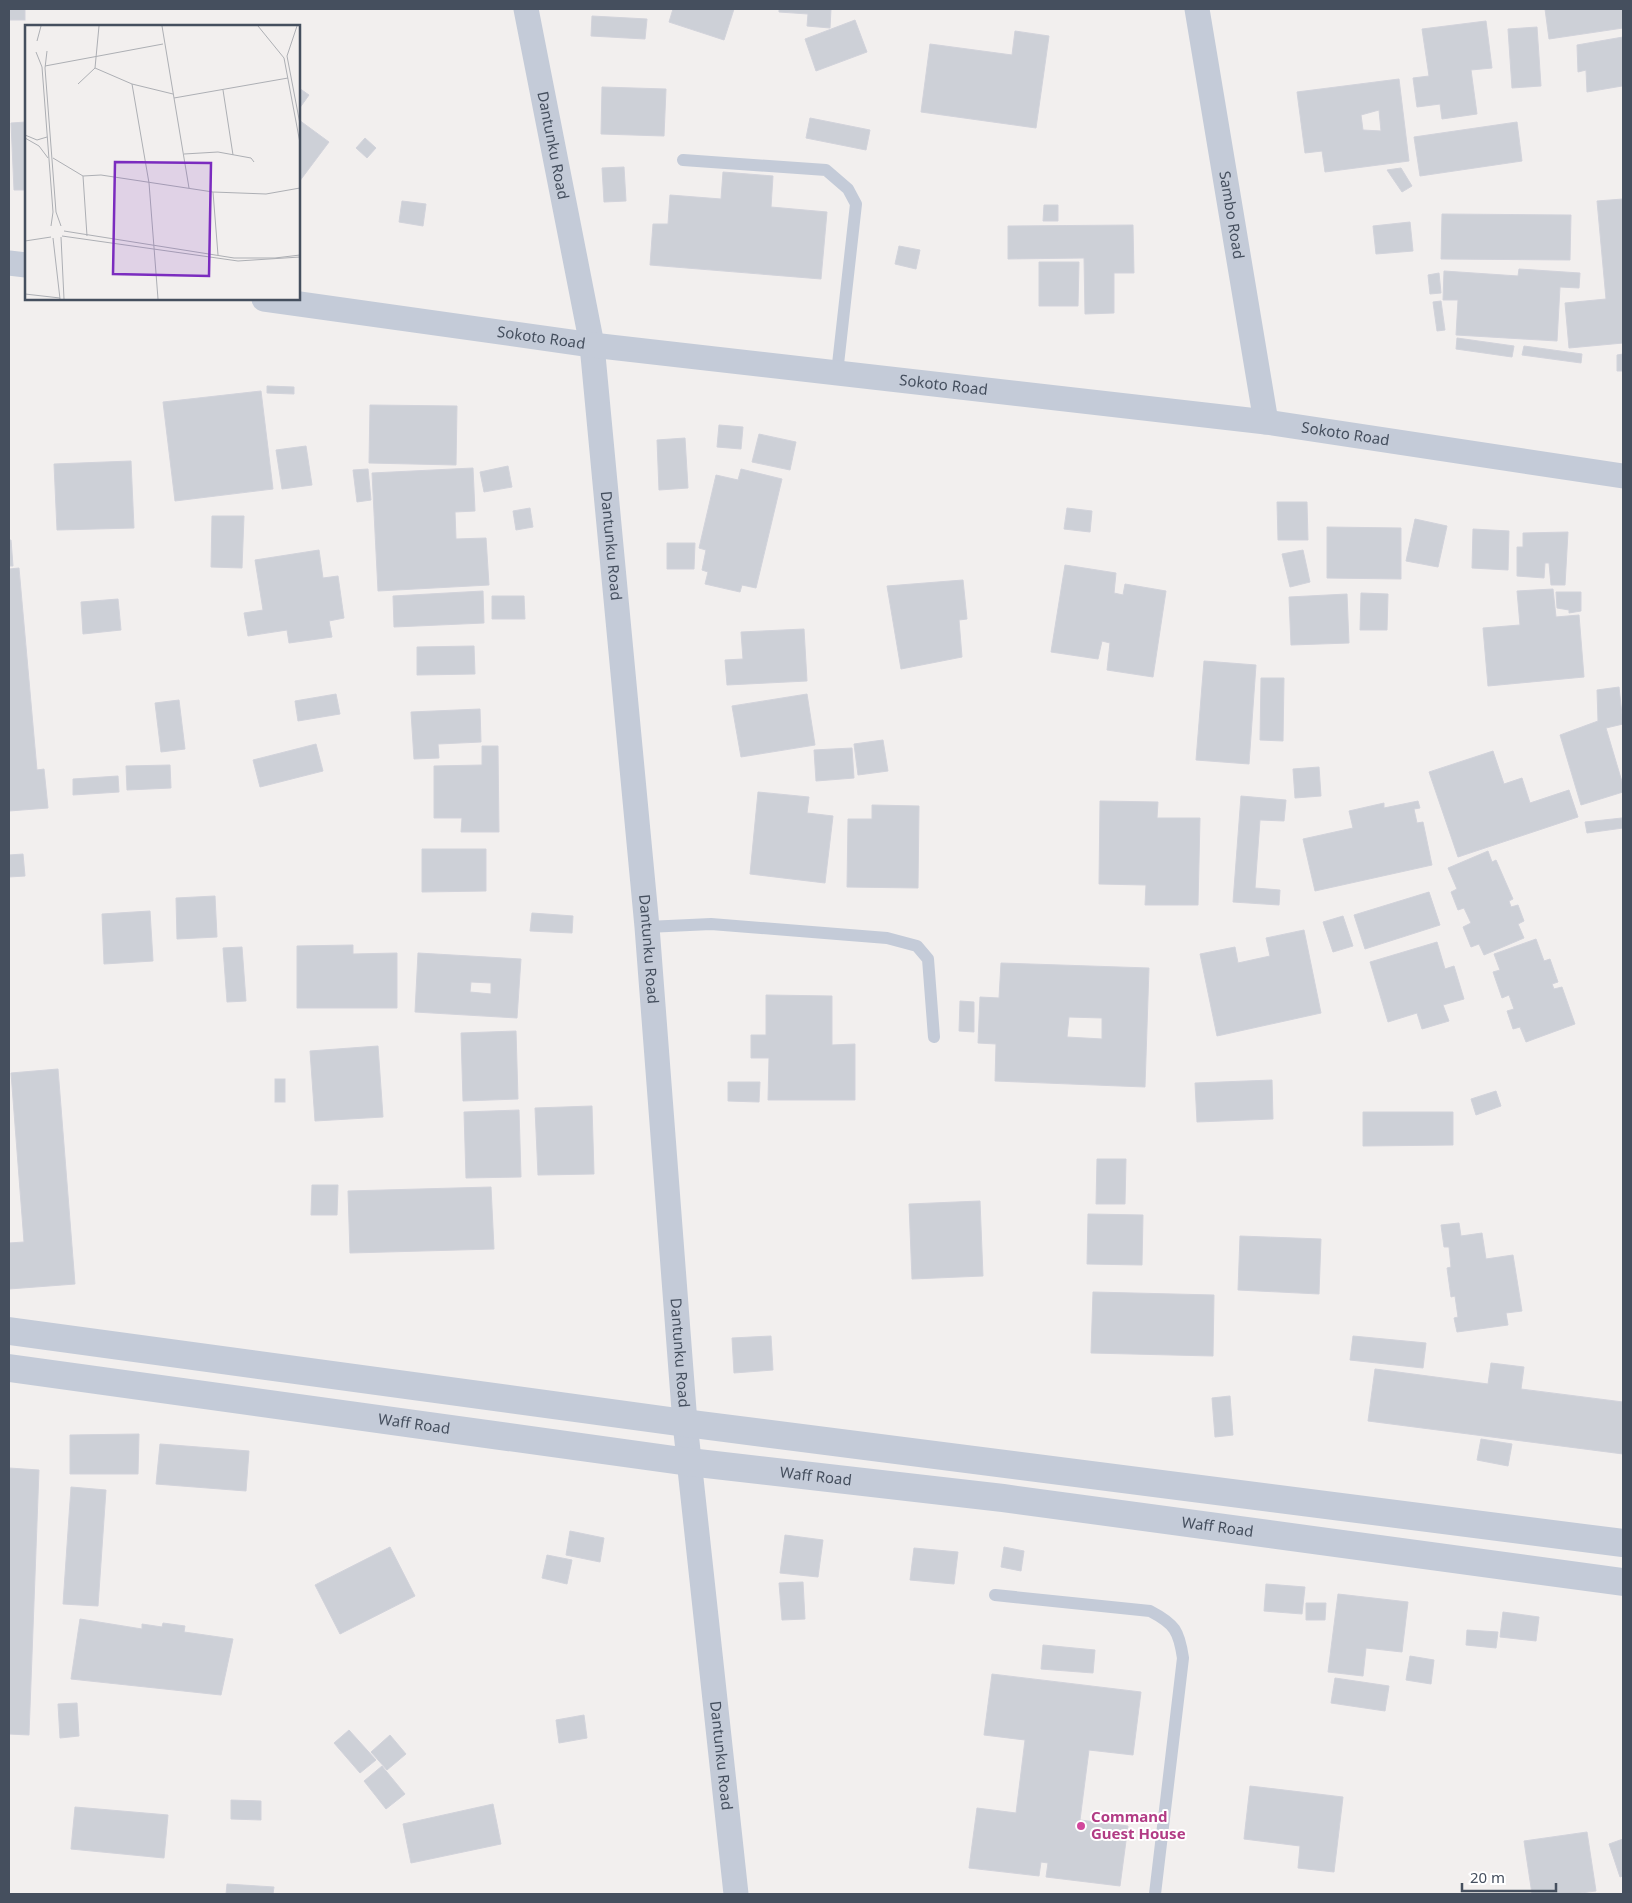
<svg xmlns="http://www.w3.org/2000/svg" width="1632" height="1903" viewBox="0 0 1632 1903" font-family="'Noto Sans',sans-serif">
<rect width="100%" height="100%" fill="#f2efee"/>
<g fill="#cdd0d7" stroke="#d2d3db" fill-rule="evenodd">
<rect x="9" y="9" width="16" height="11"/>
<path d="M 673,9 L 734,9 L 724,40 L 669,22 Z"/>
<path d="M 779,9 L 831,9 L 830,28 L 807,26 L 808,14 L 779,12 Z"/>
<path d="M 1545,9 L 1623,9 L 1623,28 L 1549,39 Z"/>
<path d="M 592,16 L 647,19 L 645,39 L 591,36 Z"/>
<path d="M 855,20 L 867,52 L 816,71 L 805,39 Z"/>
<path d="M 1486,21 L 1492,68 L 1471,70 L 1477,114 L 1442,119 L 1440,104 L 1417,107 L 1413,78 L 1429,76 L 1422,29 Z"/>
<path d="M 1537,27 L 1541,86 L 1512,88 L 1508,29 Z"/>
<path d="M 1015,31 L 1049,36 L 1036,128 L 921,112 L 930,44 L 1012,55 Z"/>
<path d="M 1623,37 L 1622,86 L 1587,92 L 1586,70 L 1578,72 L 1577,45 Z"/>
<path d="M 1399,79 L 1409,161 L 1325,172 L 1322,151 L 1305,153 L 1297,92 ZM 1379,110 L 1381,131 L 1363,130 L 1361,115 Z"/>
<path d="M 602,87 L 666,89 L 664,136 L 601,134 Z"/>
<path d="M 299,88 L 309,95 L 299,109 Z"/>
<path d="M 810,118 L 870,130 L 866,150 L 806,138 Z"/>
<path d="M 299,120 L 329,142 L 299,182 Z"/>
<path d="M 26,122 L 26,190 L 14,190 L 11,123 Z"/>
<path d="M 1517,122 L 1522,161 L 1420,176 L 1414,137 Z"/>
<path d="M 365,138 L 376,148 L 367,158 L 356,148 Z"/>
<path d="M 624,167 L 626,201 L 604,202 L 602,168 Z"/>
<path d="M 1401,168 L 1412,186 L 1402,192 L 1387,170 Z"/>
<path d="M 723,172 L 773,176 L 771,207 L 827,212 L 821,279 L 650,265 L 653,224 L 668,224 L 670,195 L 721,199 Z"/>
<path d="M 1623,199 L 1623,343 L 1569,348 L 1565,303 L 1606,299 L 1597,201 Z"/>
<path d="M 402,201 L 426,204 L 423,226 L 399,222 Z"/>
<path d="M 1044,205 L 1058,205 L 1058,221 L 1043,221 Z"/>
<path d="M 1442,214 L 1571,215 L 1570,260 L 1441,259 Z"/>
<path d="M 1410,222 L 1413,251 L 1376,254 L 1373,226 Z"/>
<path d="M 1133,225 L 1134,273 L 1114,273 L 1114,313 L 1085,314 L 1084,258 L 1008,259 L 1008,226 Z"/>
<path d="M 899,246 L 920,250 L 916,269 L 895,264 Z"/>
<path d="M 1039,262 L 1079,262 L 1078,306 L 1039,306 Z"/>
<path d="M 1519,269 L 1580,273 L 1579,288 L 1560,287 L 1557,341 L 1456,335 L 1458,300 L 1443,300 L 1444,271 L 1518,276 Z"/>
<path d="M 1439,273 L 1441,293 L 1430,294 L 1428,275 Z"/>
<path d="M 1441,301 L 1445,330 L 1437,331 L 1433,302 Z"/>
<path d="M 1457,338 L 1514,346 L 1512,357 L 1456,349 Z"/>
<path d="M 1524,346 L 1582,354 L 1581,363 L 1522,355 Z"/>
<path d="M 1623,354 L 1623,371 L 1617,371 L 1617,355 Z"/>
<path d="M 267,386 L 294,387 L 294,394 L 267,393 Z"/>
<path d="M 261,391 L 273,489 L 175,501 L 163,402 Z"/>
<path d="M 370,405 L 457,406 L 456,465 L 369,463 Z"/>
<path d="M 719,425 L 743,427 L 741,449 L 717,447 Z"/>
<path d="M 759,434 L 796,442 L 790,470 L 752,462 Z"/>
<path d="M 685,438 L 688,488 L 659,490 L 657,440 Z"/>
<path d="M 306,446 L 312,485 L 282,489 L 276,450 Z"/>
<path d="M 131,461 L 134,528 L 57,530 L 54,464 Z"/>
<path d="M 508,466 L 512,487 L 484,492 L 480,472 Z"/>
<path d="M 473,468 L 475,511 L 455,512 L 456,539 L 486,538 L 489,585 L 378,591 L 372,473 Z"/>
<path d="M 368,469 L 371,500 L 357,502 L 353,470 Z"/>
<path d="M 741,469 L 782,479 L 756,588 L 742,585 L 740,592 L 705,584 L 708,572 L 702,570 L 706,550 L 699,548 L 716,475 L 738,480 Z"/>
<path d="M 1277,502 L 1307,502 L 1308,540 L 1278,540 Z"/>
<path d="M 530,508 L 533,527 L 516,530 L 513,511 Z"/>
<path d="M 1067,508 L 1092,511 L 1090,532 L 1064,529 Z"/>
<path d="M 212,516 L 244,516 L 242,568 L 211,567 Z"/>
<path d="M 1415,519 L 1447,526 L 1438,567 L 1406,561 Z"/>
<path d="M 1327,527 L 1401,528 L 1401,579 L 1327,578 Z"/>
<path d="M 1473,529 L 1509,531 L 1508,570 L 1472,568 Z"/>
<path d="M 1568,532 L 1565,585 L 1551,585 L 1549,563 L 1545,563 L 1544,578 L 1517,576 L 1517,547 L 1523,547 L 1523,533 Z"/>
<path d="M 9,540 L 11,540 L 13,566 L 9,566 Z"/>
<path d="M 667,543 L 695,543 L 694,569 L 667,569 Z"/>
<path d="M 319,550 L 323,578 L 338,576 L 344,618 L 329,621 L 332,637 L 289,643 L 287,630 L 248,636 L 244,613 L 263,610 L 255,560 Z"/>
<path d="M 1303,550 L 1310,582 L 1290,587 L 1282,554 Z"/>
<path d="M 1065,565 L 1116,573 L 1114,593 L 1123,595 L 1125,584 L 1166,591 L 1153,677 L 1107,670 L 1110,643 L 1102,641 L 1098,659 L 1051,652 Z"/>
<path d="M 19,568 L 37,770 L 44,769 L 48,808 L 9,811 L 9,569 Z"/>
<path d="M 963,580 L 967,619 L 959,620 L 962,657 L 901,669 L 887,586 Z"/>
<path d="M 1553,589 L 1556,617 L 1579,615 L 1584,677 L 1488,686 L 1483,628 L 1520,625 L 1517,591 Z"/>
<path d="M 483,591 L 484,623 L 394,627 L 393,596 Z"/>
<path d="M 1556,592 L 1581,592 L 1581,611 L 1569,613 L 1569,610 L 1557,608 Z"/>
<path d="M 1361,593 L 1388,594 L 1387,630 L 1360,630 Z"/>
<path d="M 1347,594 L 1349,643 L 1291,645 L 1289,597 Z"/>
<path d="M 492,596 L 524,596 L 525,619 L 492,619 Z"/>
<path d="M 118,599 L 121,630 L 83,634 L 81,602 Z"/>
<path d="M 804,629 L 807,681 L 727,685 L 725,660 L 743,659 L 741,632 Z"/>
<path d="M 474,646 L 475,674 L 417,675 L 417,647 Z"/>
<path d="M 1204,661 L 1256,665 L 1249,764 L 1196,760 Z"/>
<path d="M 1261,678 L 1284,678 L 1283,741 L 1260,740 Z"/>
<path d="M 1619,687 L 1623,724 L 1606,728 L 1623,785 L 1623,792 L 1581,805 L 1560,735 L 1598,721 L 1597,690 Z"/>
<path d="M 336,694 L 340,714 L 298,721 L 295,701 Z"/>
<path d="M 807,694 L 815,745 L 741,757 L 732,706 Z"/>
<path d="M 179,700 L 185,749 L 161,752 L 155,703 Z"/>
<path d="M 480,709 L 481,742 L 438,744 L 439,758 L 414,759 L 411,712 Z"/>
<path d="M 883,740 L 888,771 L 858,775 L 854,744 Z"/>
<path d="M 316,744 L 323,771 L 260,787 L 253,760 Z"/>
<path d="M 482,746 L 498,746 L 499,832 L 461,832 L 462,818 L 434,818 L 434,766 L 482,765 Z"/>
<path d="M 852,748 L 854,778 L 816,781 L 814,750 Z"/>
<path d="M 1493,751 L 1504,784 L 1522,778 L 1530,803 L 1569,790 L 1578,817 L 1458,857 L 1429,772 Z"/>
<path d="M 170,765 L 171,788 L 127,790 L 126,766 Z"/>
<path d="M 1319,767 L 1321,796 L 1295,798 L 1293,769 Z"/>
<path d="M 118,776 L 119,792 L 73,795 L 73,779 Z"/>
<path d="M 758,792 L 809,797 L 807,813 L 833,816 L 825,883 L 750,874 Z"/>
<path d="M 1241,796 L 1286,800 L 1284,821 L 1260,820 L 1255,888 L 1280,890 L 1279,905 L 1233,902 Z"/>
<path d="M 1100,801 L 1158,802 L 1157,818 L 1200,818 L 1198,905 L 1145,905 L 1146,885 L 1099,884 Z"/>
<path d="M 1418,801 L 1420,808 L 1414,809 L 1417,823 L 1423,822 L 1432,865 L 1315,891 L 1303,839 L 1353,828 L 1349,811 L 1384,803 L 1384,808 Z"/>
<path d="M 872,805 L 919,806 L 918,888 L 847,887 L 848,819 L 872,819 Z"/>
<path d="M 1622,818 L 1623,828 L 1587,833 L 1585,822 Z"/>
<path d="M 422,849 L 486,849 L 486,891 L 422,892 Z"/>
<path d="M 1488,851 L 1492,862 L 1496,860 L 1513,899 L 1509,901 L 1511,907 L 1518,905 L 1524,921 L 1518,924 L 1524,938 L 1484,955 L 1479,944 L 1471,947 L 1463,927 L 1471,923 L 1464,908 L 1458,910 L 1451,892 L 1457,889 L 1448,868 Z"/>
<path d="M 23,854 L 25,876 L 9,877 L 9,855 Z"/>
<path d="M 1429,892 L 1440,925 L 1365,949 L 1354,915 Z"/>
<path d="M 215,896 L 217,937 L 177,939 L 176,898 Z"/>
<path d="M 150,911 L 153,961 L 104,964 L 102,914 Z"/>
<path d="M 532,913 L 573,916 L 572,933 L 530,931 Z"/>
<path d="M 1343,916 L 1353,946 L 1333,952 L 1323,922 Z"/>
<path d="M 1304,930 L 1321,1013 L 1217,1036 L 1200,954 L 1235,947 L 1238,963 L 1270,956 L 1266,938 Z"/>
<path d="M 1536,939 L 1544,961 L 1550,959 L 1558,982 L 1552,984 L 1554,989 L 1562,987 L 1575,1024 L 1526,1042 L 1520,1027 L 1513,1029 L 1507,1011 L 1514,1009 L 1509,995 L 1502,998 L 1493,972 L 1500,970 L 1494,954 Z"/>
<path d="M 1437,942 L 1445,969 L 1454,966 L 1464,999 L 1443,1005 L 1449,1021 L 1422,1029 L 1417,1013 L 1388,1022 L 1370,962 Z"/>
<path d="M 353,945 L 353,954 L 397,953 L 397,1008 L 297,1008 L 297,946 Z"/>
<path d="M 242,947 L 246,1001 L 227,1002 L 223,948 Z"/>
<path d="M 418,953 L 521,959 L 517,1018 L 415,1012 ZM 471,982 L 491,983 L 491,994 L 470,992 Z"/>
<path d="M 1001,963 L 1149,968 L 1145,1087 L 995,1081 L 996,1044 L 978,1043 L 980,997 L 999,998 ZM 1069,1017 L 1102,1018 L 1102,1039 L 1067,1037 Z"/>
<path d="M 766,995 L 832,996 L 832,1045 L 855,1044 L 855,1100 L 768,1100 L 769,1058 L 751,1058 L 751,1035 L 766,1035 Z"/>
<path d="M 960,1001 L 974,1002 L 974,1032 L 959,1031 Z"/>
<path d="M 516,1031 L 518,1099 L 463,1101 L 461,1033 Z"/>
<path d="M 378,1046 L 383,1117 L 315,1121 L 310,1051 Z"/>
<path d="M 58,1069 L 75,1284 L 9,1289 L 9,1243 L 24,1242 L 11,1073 Z"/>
<rect x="275" y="1079" width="10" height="23"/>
<path d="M 1272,1080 L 1273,1119 L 1197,1122 L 1195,1083 Z"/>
<path d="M 728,1082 L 760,1082 L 759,1102 L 728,1101 Z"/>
<path d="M 1496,1091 L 1501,1106 L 1476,1115 L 1471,1099 Z"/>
<path d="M 592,1106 L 594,1174 L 538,1175 L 535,1108 Z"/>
<path d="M 519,1110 L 521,1177 L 466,1178 L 464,1112 Z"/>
<path d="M 1363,1112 L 1453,1112 L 1453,1145 L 1363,1146 Z"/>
<path d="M 1097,1159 L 1126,1159 L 1125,1204 L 1096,1204 Z"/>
<path d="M 312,1185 L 338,1185 L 337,1215 L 311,1215 Z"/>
<path d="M 491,1187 L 494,1249 L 350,1253 L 348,1191 Z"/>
<path d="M 980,1201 L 983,1276 L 912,1279 L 909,1204 Z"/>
<path d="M 1088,1214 L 1143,1215 L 1142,1265 L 1087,1264 Z"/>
<path d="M 1459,1223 L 1461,1236 L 1482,1233 L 1486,1259 L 1513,1255 L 1522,1311 L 1506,1313 L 1508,1325 L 1457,1332 L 1454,1318 L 1458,1317 L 1455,1296 L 1451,1297 L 1447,1268 L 1451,1267 L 1449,1247 L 1444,1247 L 1441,1225 Z"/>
<path d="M 1240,1236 L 1321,1239 L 1319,1294 L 1238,1290 Z"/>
<path d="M 1093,1292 L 1214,1295 L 1213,1356 L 1091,1353 Z"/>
<path d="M 771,1336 L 773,1370 L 734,1373 L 732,1338 Z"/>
<path d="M 1353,1336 L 1426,1343 L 1423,1368 L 1350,1360 Z"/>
<path d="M 1491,1363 L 1524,1367 L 1521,1389 L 1623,1402 L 1623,1454 L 1368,1421 L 1375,1369 L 1488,1384 Z"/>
<path d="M 1230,1396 L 1233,1435 L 1215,1437 L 1212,1398 Z"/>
<path d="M 139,1434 L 138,1474 L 70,1474 L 70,1435 Z"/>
<path d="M 1481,1439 L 1512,1444 L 1508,1466 L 1477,1460 Z"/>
<path d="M 160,1444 L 249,1451 L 246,1491 L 156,1484 Z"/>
<path d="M 9,1468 L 39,1470 L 29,1735 L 9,1734 Z"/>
<path d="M 71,1487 L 106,1490 L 98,1606 L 63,1604 Z"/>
<path d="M 570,1531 L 604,1538 L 600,1562 L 566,1555 Z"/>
<path d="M 785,1535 L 823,1540 L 818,1577 L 780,1573 Z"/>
<path d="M 390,1547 L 415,1596 L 340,1634 L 315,1585 Z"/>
<path d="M 1004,1547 L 1024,1551 L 1021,1571 L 1001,1567 Z"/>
<path d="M 914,1548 L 958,1552 L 954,1584 L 910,1580 Z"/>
<path d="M 547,1555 L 572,1560 L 567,1584 L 542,1578 Z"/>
<path d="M 803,1582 L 805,1619 L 782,1620 L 779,1583 Z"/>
<path d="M 1266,1584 L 1305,1587 L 1302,1614 L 1264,1611 Z"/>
<path d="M 1338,1594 L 1408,1602 L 1402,1652 L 1366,1648 L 1363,1676 L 1328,1672 Z"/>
<path d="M 1306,1603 L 1326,1603 L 1325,1620 L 1306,1620 Z"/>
<path d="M 1503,1612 L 1539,1617 L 1536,1641 L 1500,1637 Z"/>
<path d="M 80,1619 L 142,1629 L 142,1624 L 162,1627 L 163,1623 L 185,1626 L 184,1632 L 233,1639 L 221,1695 L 71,1679 Z"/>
<path d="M 1467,1630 L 1498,1632 L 1496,1648 L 1466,1645 Z"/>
<path d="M 1043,1645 L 1095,1650 L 1093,1673 L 1041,1669 Z"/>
<path d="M 1410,1656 L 1434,1660 L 1431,1684 L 1406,1680 Z"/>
<path d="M 992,1674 L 1141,1692 L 1133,1755 L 1089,1750 L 1080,1820 L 1128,1826 L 1120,1886 L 1046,1877 L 1048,1863 L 1041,1862 L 1039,1876 L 969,1868 L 977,1808 L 1016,1813 L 1025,1740 L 984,1735 Z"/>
<path d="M 1335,1678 L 1389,1686 L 1385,1711 L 1331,1703 Z"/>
<path d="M 77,1703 L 79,1736 L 60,1738 L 58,1704 Z"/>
<path d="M 584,1715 L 587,1738 L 559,1743 L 556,1720 Z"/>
<path d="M 349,1730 L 376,1760 L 360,1773 L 334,1743 Z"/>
<path d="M 390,1735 L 406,1754 L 387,1770 L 371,1752 Z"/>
<path d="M 382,1766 L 405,1794 L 386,1809 L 364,1781 Z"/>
<path d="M 1250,1786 L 1343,1797 L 1334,1872 L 1298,1868 L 1300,1846 L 1244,1839 Z"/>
<path d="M 231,1800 L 261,1801 L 261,1820 L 231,1819 Z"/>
<path d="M 493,1804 L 501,1844 L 411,1863 L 403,1824 Z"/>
<path d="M 75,1807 L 168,1815 L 164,1858 L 71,1849 Z"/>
<path d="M 1587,1832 L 1596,1891 L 1573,1894 L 1532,1894 L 1524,1841 Z"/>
<path d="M 1623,1839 L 1623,1876 L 1620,1877 L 1609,1844 Z"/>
<path d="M 227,1884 L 274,1887 L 273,1894 L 226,1894 Z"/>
</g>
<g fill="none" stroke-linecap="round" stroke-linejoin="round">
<g stroke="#c4cbd8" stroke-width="12">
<path d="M 683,160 L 826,170 L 848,189 L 856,204 L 837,373"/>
<path d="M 647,927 L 711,924 L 887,938 L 917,946 L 928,959 L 934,1037"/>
<path d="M 995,1595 L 1150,1611 C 1175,1624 1179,1631 1183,1658 L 1155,1894"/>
</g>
<g stroke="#c4cbd8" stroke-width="25">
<path id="s1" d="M 526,9 L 592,345 L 647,927 L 685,1423 L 736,1894"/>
<path id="s2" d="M 1197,9 L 1266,422"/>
<path d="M 9,263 L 26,265"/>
<path id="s3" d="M 264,299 L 592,345 L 1266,422 L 1623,476"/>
</g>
<g stroke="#c4cbd8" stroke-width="28">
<path d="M 9,1331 L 685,1423 L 1623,1543"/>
<path id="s4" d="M 9,1368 L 689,1462 L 1003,1498 L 1623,1582"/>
</g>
</g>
<circle fill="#d1479c" stroke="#fff" stroke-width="2" cx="1081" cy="1826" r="5"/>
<g text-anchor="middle" stroke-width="4" stroke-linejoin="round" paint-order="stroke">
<g font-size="15" fill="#454f5e" stroke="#fff">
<text dy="5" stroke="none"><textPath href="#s1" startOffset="139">Dantunku Road</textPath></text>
<text dy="5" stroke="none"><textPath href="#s2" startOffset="209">Sambo Road</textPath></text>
<text dy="5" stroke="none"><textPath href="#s3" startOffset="280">Sokoto Road</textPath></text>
<text dy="5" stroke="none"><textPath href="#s3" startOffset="685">Sokoto Road</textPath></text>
<text dy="5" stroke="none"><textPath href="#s3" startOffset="1090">Sokoto Road</textPath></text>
<text dy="5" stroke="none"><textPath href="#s1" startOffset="544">Dantunku Road</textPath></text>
<text dy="5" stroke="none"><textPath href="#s1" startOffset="949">Dantunku Road</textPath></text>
<text dy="5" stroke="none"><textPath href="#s1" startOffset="1354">Dantunku Road</textPath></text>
<text dy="5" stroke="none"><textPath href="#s4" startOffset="409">Waff Road</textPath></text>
<text dy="5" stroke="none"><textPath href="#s4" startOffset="814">Waff Road</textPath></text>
<text dy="5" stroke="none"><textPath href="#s4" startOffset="1219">Waff Road</textPath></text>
<text dy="5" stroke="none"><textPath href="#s1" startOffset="1759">Dantunku Road</textPath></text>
</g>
<g font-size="15" font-weight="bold" fill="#b23c85" stroke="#fff" text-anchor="start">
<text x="1091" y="1822">Command<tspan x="1091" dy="17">Guest House</tspan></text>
</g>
</g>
<g transform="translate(25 25)">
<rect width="275" height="275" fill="#f2efee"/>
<path fill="none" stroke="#adafb4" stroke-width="1" d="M 74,1 L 70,43 L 107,59 L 148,69M 137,1 L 164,163M 233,1 L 259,33 L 275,118M 272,1 L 262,31 L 275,99M 12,16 L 16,1M 22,26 L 20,43 L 31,187 L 36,201M 11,27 L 17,42 L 28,187 L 26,201M 20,41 L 138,19M 53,59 L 70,43M 107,59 L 124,158 L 133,274M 198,65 L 208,130M 149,73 L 263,53M 0,110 L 12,115 L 22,112M 0,113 L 14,121 L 23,133M 159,129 L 193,127 L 226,133 L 229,137M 28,133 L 58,151 L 76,150 L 188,167 L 241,169 L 275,163M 58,151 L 62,211M 188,167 L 193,230M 39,206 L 209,233 L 250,233 L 275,230M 37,211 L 213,236 L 275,232M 36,212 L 39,274M 28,213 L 35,274M 0,216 L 26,212M 0,269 L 35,273"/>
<path fill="#7b2cbf" fill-opacity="0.15" stroke="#7b2cbf" stroke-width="2.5" d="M 90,137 L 186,138 L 184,251 L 88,249 Z"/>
<rect width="275" height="275" fill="none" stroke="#454f5e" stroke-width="2.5"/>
</g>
<rect width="1632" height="1903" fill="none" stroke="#454f5e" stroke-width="20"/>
<path d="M1462 1883v8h94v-8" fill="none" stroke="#454f5e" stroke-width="2.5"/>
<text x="1470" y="1883" font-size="15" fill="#454f5e" stroke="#ffffff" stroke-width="4" paint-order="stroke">20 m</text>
</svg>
